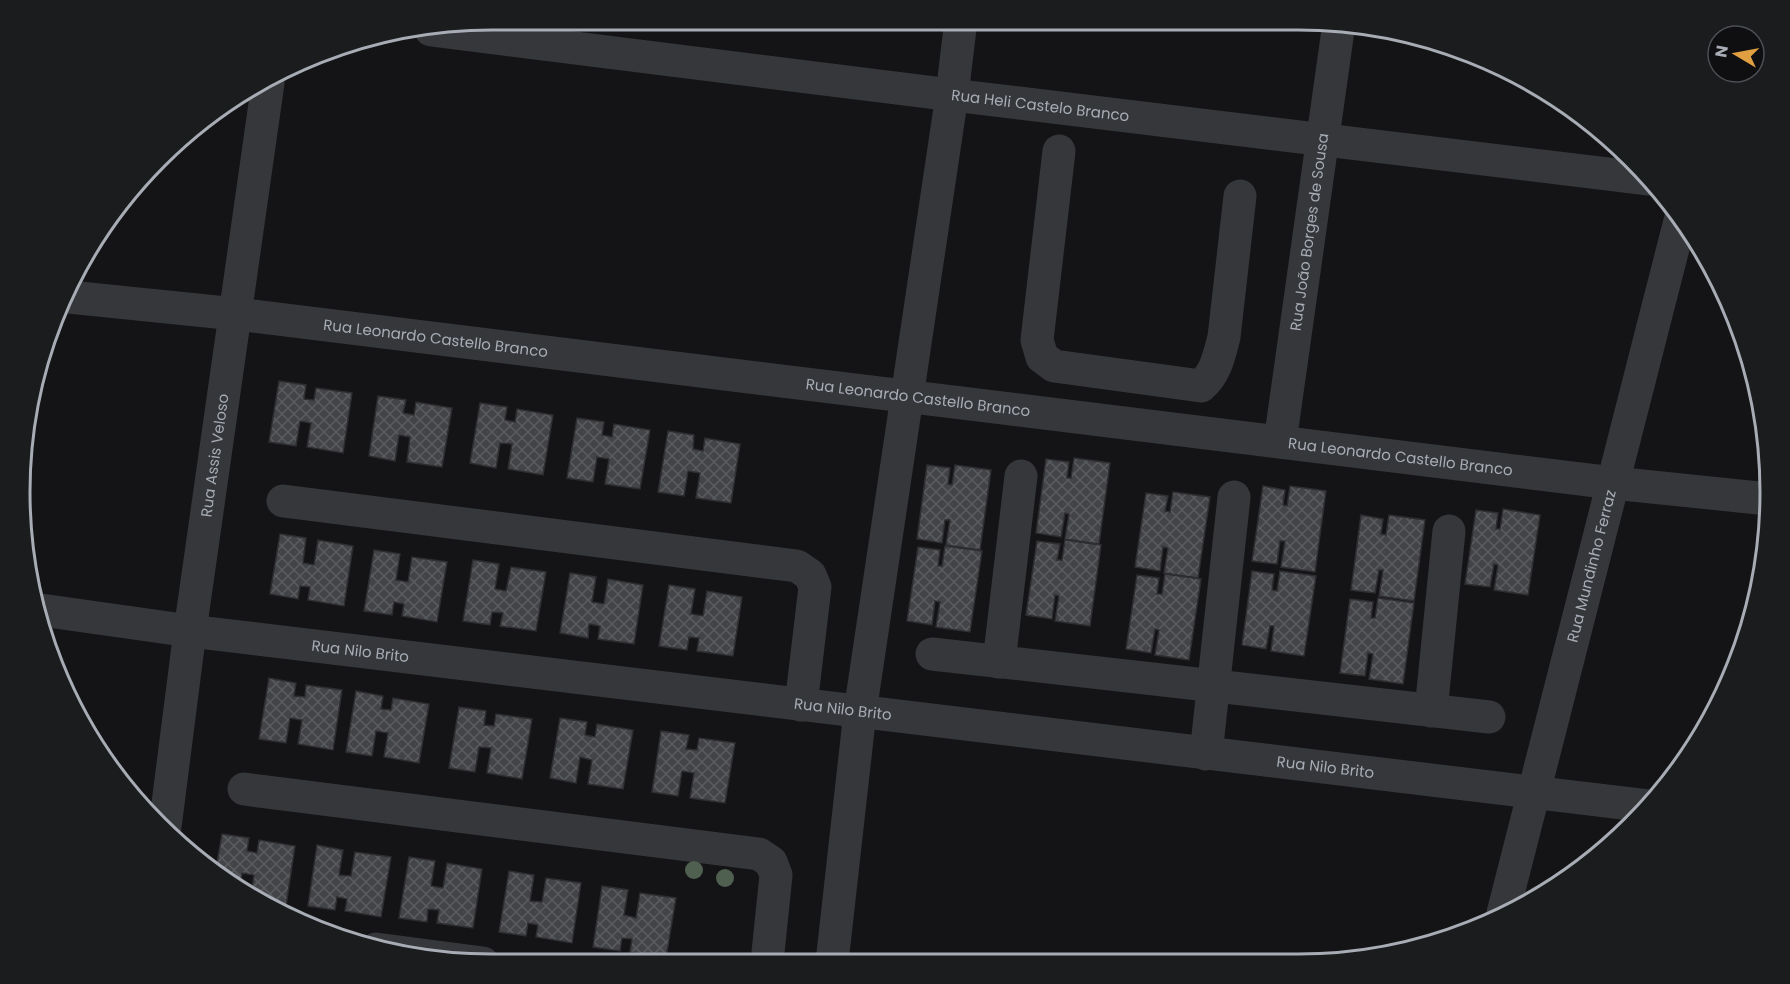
<svg xmlns="http://www.w3.org/2000/svg" width="1790" height="984" viewBox="0 0 1790 984" font-family="Poppins,sans-serif">
<defs>
<pattern id="building-cross-hatch" width="8" height="8" patternUnits="userSpaceOnUse" patternTransform="scale(1.5)"><rect width="8" height="8" fill="#434448"/><path d="M0 0l8 8M0 8l8-8" fill="none" stroke="#5b5c60"/></pattern>
</defs>
<rect width="100%" height="100%" fill="#141416"/>
<g fill="url(#building-cross-hatch)" stroke="#2e2e31" stroke-width="1.5">
<path d="M 279,381 L 306,385 L 304,399 L 314,400 L 316,388 L 352,393 L 343,453 L 307,447 L 311,423 L 300,421 L 296,446 L 269,442 Z"/>
<path d="M 378,396 L 406,400 L 403,413 L 414,415 L 416,402 L 452,408 L 442,467 L 407,462 L 410,437 L 399,435 L 395,461 L 369,456 Z"/>
<path d="M 480,403 L 507,407 L 505,420 L 515,422 L 517,409 L 553,415 L 543,475 L 508,469 L 512,444 L 500,443 L 496,468 L 470,463 Z"/>
<path d="M 577,418 L 604,422 L 602,435 L 612,437 L 614,424 L 650,430 L 640,489 L 605,484 L 609,459 L 597,457 L 593,482 L 567,478 Z"/>
<path d="M 668,431 L 694,435 L 693,449 L 703,451 L 705,438 L 740,444 L 731,503 L 696,498 L 700,473 L 688,471 L 684,496 L 658,492 Z"/>
<path d="M 1074,458 L 1110,463 L 1099,544 L 1065,539 L 1069,514 L 1065,513 L 1061,537 L 1036,533 L 1046,459 L 1069,462 L 1067,478 L 1071,478 Z"/>
<path d="M 927,465 L 950,468 L 948,484 L 952,485 L 955,465 L 991,470 L 980,550 L 946,545 L 950,520 L 945,520 L 942,543 L 917,539 Z"/>
<path d="M 1263,486 L 1285,490 L 1283,505 L 1287,506 L 1290,486 L 1326,491 L 1315,572 L 1281,567 L 1285,541 L 1280,541 L 1277,564 L 1252,561 Z"/>
<path d="M 1173,492 L 1210,497 L 1198,578 L 1164,573 L 1168,548 L 1163,547 L 1160,571 L 1135,567 L 1146,493 L 1168,496 L 1165,511 L 1170,512 Z"/>
<path d="M 1503,509 L 1540,515 L 1528,595 L 1494,590 L 1498,565 L 1494,564 L 1490,587 L 1465,584 L 1476,510 L 1498,513 L 1496,529 L 1500,529 Z"/>
<path d="M 1361,515 L 1383,519 L 1381,534 L 1386,535 L 1389,515 L 1425,520 L 1414,601 L 1379,596 L 1383,570 L 1379,570 L 1375,593 L 1351,590 Z"/>
<path d="M 280,534 L 306,538 L 303,563 L 314,565 L 318,540 L 353,546 L 344,606 L 308,600 L 310,587 L 300,586 L 298,599 L 270,594 Z"/>
<path d="M 1065,540 L 1101,545 L 1090,626 L 1055,621 L 1059,596 L 1055,595 L 1052,619 L 1026,615 L 1037,541 L 1060,544 L 1057,560 L 1062,560 Z"/>
<path d="M 945,546 L 982,551 L 970,632 L 936,627 L 940,602 L 935,601 L 932,625 L 907,621 L 918,547 L 940,550 L 938,566 L 942,566 Z"/>
<path d="M 374,550 L 400,554 L 396,580 L 408,582 L 412,557 L 447,562 L 437,622 L 402,616 L 404,604 L 394,602 L 392,615 L 364,611 Z"/>
<path d="M 473,560 L 499,564 L 495,589 L 506,591 L 511,567 L 546,572 L 536,631 L 500,626 L 503,613 L 492,612 L 490,625 L 463,621 Z"/>
<path d="M 1252,571 L 1274,574 L 1272,590 L 1277,591 L 1280,571 L 1316,576 L 1304,656 L 1271,651 L 1274,626 L 1270,626 L 1266,649 L 1242,645 Z"/>
<path d="M 570,573 L 596,577 L 592,602 L 604,604 L 608,579 L 643,585 L 634,644 L 598,639 L 600,626 L 589,624 L 588,638 L 560,633 Z"/>
<path d="M 1165,574 L 1201,579 L 1189,660 L 1155,655 L 1159,630 L 1155,629 L 1151,653 L 1126,649 L 1137,575 L 1159,578 L 1157,594 L 1162,594 Z"/>
<path d="M 669,585 L 695,589 L 691,614 L 703,616 L 707,591 L 742,597 L 733,656 L 697,651 L 699,638 L 689,637 L 687,650 L 659,646 Z"/>
<path d="M 1378,598 L 1414,603 L 1403,684 L 1369,679 L 1373,654 L 1368,653 L 1365,676 L 1340,673 L 1350,599 L 1373,602 L 1371,618 L 1375,618 Z"/>
<path d="M 269,678 L 296,683 L 294,696 L 305,697 L 306,685 L 342,690 L 333,750 L 298,744 L 302,720 L 290,718 L 286,743 L 259,739 Z"/>
<path d="M 356,691 L 383,696 L 381,709 L 391,710 L 393,698 L 429,704 L 419,763 L 384,757 L 388,733 L 376,731 L 372,756 L 346,752 Z"/>
<path d="M 459,707 L 486,711 L 484,725 L 494,726 L 496,714 L 532,719 L 522,779 L 487,773 L 491,748 L 479,747 L 475,772 L 449,768 Z"/>
<path d="M 560,718 L 587,722 L 585,735 L 595,737 L 597,724 L 633,730 L 623,789 L 588,784 L 592,760 L 580,757 L 576,783 L 550,778 Z"/>
<path d="M 661,731 L 689,735 L 686,749 L 697,750 L 699,738 L 735,743 L 725,803 L 690,798 L 694,773 L 682,771 L 678,796 L 652,792 Z"/>
<path d="M 222,834 L 249,838 L 247,851 L 257,853 L 259,840 L 295,846 L 286,906 L 255,901 L 251,897 L 254,875 L 242,873 L 240,888 L 216,869 Z"/>
<path d="M 317,845 L 343,850 L 339,875 L 351,876 L 355,852 L 391,857 L 381,917 L 345,911 L 347,899 L 337,897 L 335,910 L 308,906 Z"/>
<path d="M 409,857 L 435,861 L 431,886 L 443,888 L 447,863 L 482,869 L 473,928 L 437,923 L 439,910 L 428,909 L 427,922 L 399,918 Z"/>
<path d="M 509,871 L 534,875 L 530,901 L 542,902 L 546,878 L 581,883 L 572,943 L 536,937 L 538,925 L 528,923 L 526,936 L 499,932 Z"/>
<path d="M 602,886 L 628,890 L 624,915 L 636,918 L 640,893 L 676,898 L 666,958 L 630,952 L 632,939 L 622,938 L 620,951 L 593,947 Z"/>
</g>
<g fill="none" stroke-linecap="round" stroke-linejoin="round">
<g stroke="#35373a" stroke-width="33">
<path id="s1" d="M 431,30 L 952,95 L 1649,179"/>
<path d="M 1059,151 L 1037,340 L 1042,357 L 1054,366 L 1201,386 C 1216,373 1219,356 1224,337 L 1240,196"/>
<path id="s2" d="M 69,297 L 236,314 L 1613,483 L 1768,499"/>
<path id="s3" d="M 1280,442 L 1339,23"/>
<path d="M 283,501 L 797,566 L 810,575 L 815,587 L 801,705"/>
<path id="s4" d="M 41,610 L 190,631 L 1648,806"/>
<path d="M 932,654 L 1489,717"/>
<path d="M 999,662 L 1021,476"/>
<path d="M 1431,711 L 1449,531"/>
<path d="M 1206,754 L 1234,497"/>
<path d="M 244,789 L 759,854 L 771,862 L 776,875 L 767,962"/>
<path id="s5" d="M 165,827 L 190,631 L 268,83"/>
<path id="s6" d="M 1503,913 L 1681,217"/>
<path d="M 376,949 L 483,963"/>
<path d="M 832,962 L 860,712 L 952,95 L 961,20"/>
</g>
</g>
<g fill="#4f6050">
<circle cx="694" cy="870" r="9"/>
<circle cx="725" cy="878" r="9"/>
</g>
<g text-anchor="middle" stroke-width="5" stroke-linejoin="round" paint-order="stroke">
<g font-size="15" fill="#a7acb5" stroke="#0f0f11">
<text dy="5" stroke="none"><textPath href="#s1" startOffset="614">Rua Heli Castelo Branco</textPath></text>
<text dy="5" stroke="none"><textPath href="#s3" startOffset="212">Rua João Borges de Sousa</textPath></text>
<text dy="5" stroke="none"><textPath href="#s2" startOffset="369">Rua Leonardo Castello Branco</textPath></text>
<text dy="5" stroke="none"><textPath href="#s2" startOffset="855">Rua Leonardo Castello Branco</textPath></text>
<text dy="5" stroke="none"><textPath href="#s5" startOffset="375">Rua Assis Veloso</textPath></text>
<text dy="5" stroke="none"><textPath href="#s2" startOffset="1341">Rua Leonardo Castello Branco</textPath></text>
<text dy="5" stroke="none"><textPath href="#s6" startOffset="358">Rua Mundinho Ferraz</textPath></text>
<text dy="5" stroke="none"><textPath href="#s4" startOffset="322">Rua Nilo Brito</textPath></text>
<text dy="5" stroke="none"><textPath href="#s4" startOffset="808">Rua Nilo Brito</textPath></text>
<text dy="5" stroke="none"><textPath href="#s4" startOffset="1294">Rua Nilo Brito</textPath></text>
</g>
</g>
<path d="M0 0H1790V984H0ZM492 30H1298A462 462 0 0 1 1760 492V492A462 462 0 0 1 1298 954H492A462 462 0 0 1 30 492V492A462 462 0 0 1 492 30Z" fill="#1b1c1e" fill-rule="evenodd"/>
<path fill="none" stroke="#a7acb5" stroke-width="3" d="M492 30H1298A462 462 0 0 1 1760 492V492A462 462 0 0 1 1298 954H492A462 462 0 0 1 30 492V492A462 462 0 0 1 492 30Z"/>
<g transform="translate(1736 54) rotate(280)"><circle r="28" fill="#0f0f11" stroke="#4c4e53" stroke-width="1.5"/>
<path d="M0-4.5L10 22L0 15L-10 22Z" fill="#e0a042"/>
<text y="-9" font-size="16" font-weight="bold" text-anchor="middle" fill="#a7acb5">N</text>
</g>
</svg>
